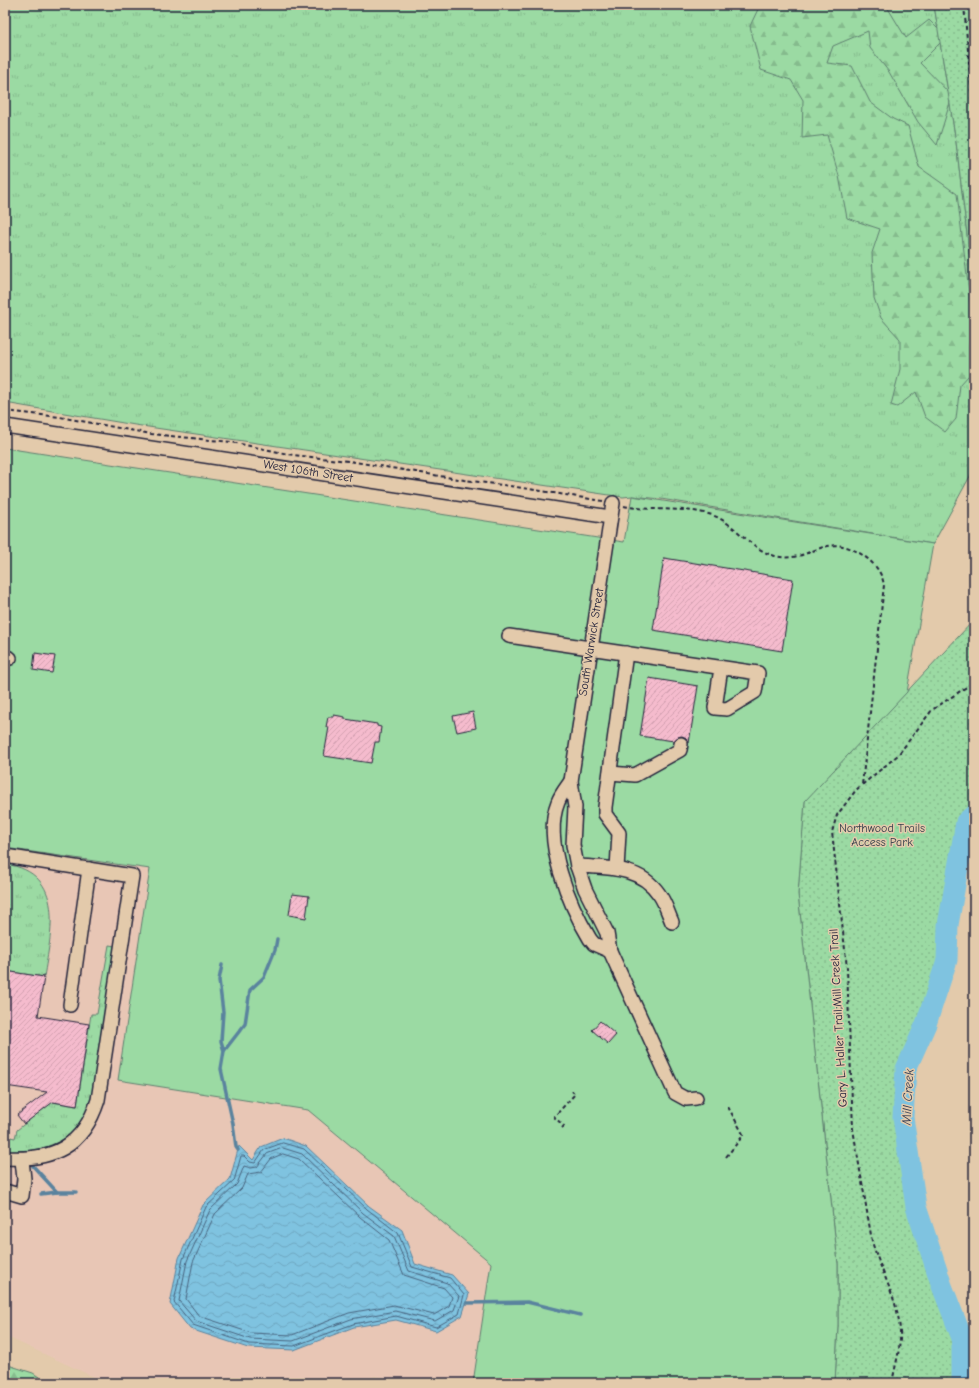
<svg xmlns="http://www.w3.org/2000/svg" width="979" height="1388" viewBox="0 0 979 1388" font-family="'Comic Neue',sans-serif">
<defs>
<pattern id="grass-tufts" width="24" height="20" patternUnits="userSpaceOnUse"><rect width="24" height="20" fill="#9bdaa3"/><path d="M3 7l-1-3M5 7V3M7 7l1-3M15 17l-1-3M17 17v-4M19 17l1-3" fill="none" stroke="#85bb8d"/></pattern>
<pattern id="forest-firs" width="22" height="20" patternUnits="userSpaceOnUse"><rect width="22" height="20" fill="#9bdaa3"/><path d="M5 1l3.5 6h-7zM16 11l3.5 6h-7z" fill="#85bb8d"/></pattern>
<pattern id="park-dots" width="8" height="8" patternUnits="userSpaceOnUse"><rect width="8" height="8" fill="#9bdaa3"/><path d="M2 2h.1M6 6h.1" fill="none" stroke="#85bb8d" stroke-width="1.8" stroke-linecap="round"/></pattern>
<pattern id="water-waves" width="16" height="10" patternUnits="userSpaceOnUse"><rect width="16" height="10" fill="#7fc3e0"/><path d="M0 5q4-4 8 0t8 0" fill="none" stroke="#6da7c1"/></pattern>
<pattern id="building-hatch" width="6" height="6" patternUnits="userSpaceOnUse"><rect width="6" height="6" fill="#f5bbcd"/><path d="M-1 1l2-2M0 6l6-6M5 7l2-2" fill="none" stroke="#d2a0b1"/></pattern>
</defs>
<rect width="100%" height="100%" fill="#e3caab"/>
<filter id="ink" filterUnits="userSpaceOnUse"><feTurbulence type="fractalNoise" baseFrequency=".025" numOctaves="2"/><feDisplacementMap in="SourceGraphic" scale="8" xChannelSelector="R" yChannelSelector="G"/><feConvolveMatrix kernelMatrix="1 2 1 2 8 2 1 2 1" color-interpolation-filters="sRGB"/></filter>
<g filter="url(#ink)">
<path fill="#e8c6b5" d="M 5,848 L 150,869 L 118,1080 L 308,1110 L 491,1263 L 473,1383 L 403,1383 L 375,1376 L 358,1383 L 107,1383 L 5,1336 Z"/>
<g fill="url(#grass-tufts)" stroke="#5e7e6f">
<path d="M 5,5 L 934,5 L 956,142 L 974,293 L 974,469 L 933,544 L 661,499 L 632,496 L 623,497 L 135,425 L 5,403 Z"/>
<path d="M 5,864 C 67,873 51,933 44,977 L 5,971 Z"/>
<path d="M 109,945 L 115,946 L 92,1095 C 81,1141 47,1153 5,1151 L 5,1136 L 15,1138 L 17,1130 L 52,1102 L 77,1106 L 91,1014 L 97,1014 Z"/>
</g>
<g fill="url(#forest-firs)" stroke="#5e7e6f">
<path d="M 760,5 L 797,9 L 809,5 L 886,5 L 906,38 L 929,20 L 946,37 L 920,63 L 952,96 L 937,145 L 918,122 L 889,72 L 870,48 L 868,31 L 833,46 L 827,63 L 852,66 L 870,102 L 893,119 L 908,126 L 919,167 L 957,194 L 972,317 L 969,346 L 969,375 L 960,385 L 956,419 L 945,432 L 925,417 L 916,392 L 897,407 L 891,405 L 900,369 L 900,339 L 881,318 L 874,298 L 872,253 L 880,229 L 847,218 L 839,176 L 827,135 L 802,138 L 803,100 L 791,80 L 761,70 L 750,26 Z"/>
<path d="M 5,1364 L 33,1373 L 48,1383 L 5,1382 Z"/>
</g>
<g fill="url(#park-dots)" stroke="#5e7e6f">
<path d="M 934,5 L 974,5 L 974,293 L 956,142 Z"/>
<path d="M 974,620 L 974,815 L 966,822 L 948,925 L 947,960 L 926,1024 L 906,1069 L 903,1117 L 916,1207 L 942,1286 L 962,1338 L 962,1383 L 835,1383 L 838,1325 L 838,1264 L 798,894 L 805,800 Z"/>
</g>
<path fill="#9bdaa3" stroke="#5e7e6f" d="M 5,448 L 624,542 L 632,496 L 933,544 L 907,692 L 805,801 L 798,894 L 838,1264 L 838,1325 L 835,1383 L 473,1383 L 491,1263 L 308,1110 L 118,1080 L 150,869 L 5,848 Z"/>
<path fill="url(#water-waves)" stroke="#5a839e" d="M 283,1138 L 306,1146 L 369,1206 L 402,1230 L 415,1264 L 452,1275 L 469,1294 L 462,1316 L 436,1331 L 396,1320 L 354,1327 L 294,1350 L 248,1348 L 190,1329 L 170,1304 L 179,1258 L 203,1205 L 230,1179 L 239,1146 L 253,1160 L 261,1147 Z"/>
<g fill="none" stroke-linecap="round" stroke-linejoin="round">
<g stroke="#47627d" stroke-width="1">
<path d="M 283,1143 L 304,1149 L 367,1209 L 398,1233 L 412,1267 L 450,1278 L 464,1295 L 459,1314 L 436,1327 L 396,1316 L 353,1324 L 294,1346 L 249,1344 L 193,1325 L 174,1302 L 183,1259 L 206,1207 L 234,1181 L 241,1156 L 244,1156 L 250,1162 L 255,1163 L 264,1150 Z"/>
<path d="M 283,1148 L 302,1154 L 363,1213 L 394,1236 L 409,1271 L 447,1283 L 459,1296 L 454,1310 L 435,1321 L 395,1311 L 351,1319 L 293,1341 L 250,1339 L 196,1321 L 179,1301 L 187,1261 L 210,1210 L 237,1184 L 244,1166 L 251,1168 L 257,1167 L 267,1154 Z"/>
<path d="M 283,1154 L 299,1159 L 360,1217 L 389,1240 L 404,1275 L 444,1288 L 452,1297 L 449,1306 L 434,1315 L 394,1305 L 349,1313 L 292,1335 L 251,1333 L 199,1316 L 186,1299 L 193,1262 L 215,1214 L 242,1188 L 248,1174 L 261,1172 L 271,1159 Z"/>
</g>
<g stroke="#5a839e" stroke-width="3.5">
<path d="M 222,965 L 219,980 L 223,1012 L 221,1041 L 224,1051 L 221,1069 L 233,1124 L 236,1147 L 238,1150"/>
<path d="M 224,1051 L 245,1024 L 250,990 L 264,977 L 275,950 L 277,939"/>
<path d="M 33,1166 L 57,1192"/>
<path d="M 41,1194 L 57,1192 L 76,1192"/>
<path d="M 466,1303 L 527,1302 L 580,1315"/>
</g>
<path stroke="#7fc3e0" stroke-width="21" d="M 962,1383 L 962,1338 L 942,1286 L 916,1207 L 903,1117 L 906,1069 L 926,1024 L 947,960 L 948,925 L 966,822 L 974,815"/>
</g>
<g fill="url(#building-hatch)" stroke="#22223b">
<path d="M 664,558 L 793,579 L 782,651 L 653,630 Z"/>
<path d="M 35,653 L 55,656 L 52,673 L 33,670 Z"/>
<path d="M 649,678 L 698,686 L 689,743 L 686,738 L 682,736 L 678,737 L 674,741 L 640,736 Z"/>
<path d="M 473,712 L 476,728 L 457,732 L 453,716 Z"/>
<path d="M 334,715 L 345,717 L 345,719 L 377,724 L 377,726 L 381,727 L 379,742 L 375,742 L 371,763 L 324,756 L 329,727 L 326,727 L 328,717 L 334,717 Z"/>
<path d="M 292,894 L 309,896 L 306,918 L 289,915 Z"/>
<path d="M 5,971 L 44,977 L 38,1016 L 89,1024 L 77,1106 L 53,1102 L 24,1124 L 17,1115 L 47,1092 L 5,1086 Z"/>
<path d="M 600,1021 L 616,1035 L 608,1044 L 592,1030 Z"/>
</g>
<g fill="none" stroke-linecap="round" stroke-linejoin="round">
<defs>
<g id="minor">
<path d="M 5,426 L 610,517"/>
<path d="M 613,503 L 571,781 L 575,807 L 573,845 L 577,866 L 585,889 L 607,933 L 610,951 L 675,1093 L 686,1099 L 696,1098"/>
<path d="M 509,636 L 758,673 L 755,692 L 727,709 L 715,708 L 721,668"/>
<path d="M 5,657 L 10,658"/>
<path d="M 610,773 L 635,775 L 680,750 L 681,744"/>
<path d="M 571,781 C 567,787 561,794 558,802 C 542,841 570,906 590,939 L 594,944 L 610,951"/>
<path d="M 5,856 L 132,876 L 98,1100 C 83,1147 53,1161 5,1158"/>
<path d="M 577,866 C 607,868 640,866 659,894 C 665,902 668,913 672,922"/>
<path d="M 617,869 L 619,833 L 605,814 L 605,807 L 626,653"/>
<path d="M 70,1005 L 89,869"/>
<path d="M 5,1191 L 22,1196 L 24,1179 L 22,1160"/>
</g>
</defs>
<use href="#minor" stroke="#22223b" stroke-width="16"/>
<g stroke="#22223b" stroke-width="2" stroke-dasharray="4 3" stroke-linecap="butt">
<path d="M 964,5 L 974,119"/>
<path d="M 5,411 L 60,417 L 151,434 L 231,442 L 293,455 L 349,461 L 464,480 L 510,486 L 603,501"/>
<path d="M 624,506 C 653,512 683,506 712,515 C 735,523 751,550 775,556 C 811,565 824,528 864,556 C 875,564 882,573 884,585 L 862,785"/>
<path d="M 562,1128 L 564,1126 L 554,1117 L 575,1094 L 572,1091"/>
<path d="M 726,1157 L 742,1137 L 743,1134 L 727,1105"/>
<path d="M 892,1383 C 895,1366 901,1348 900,1332 C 899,1300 880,1271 872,1241 L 853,1129 L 847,968 L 832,832 L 837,815 L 856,790 L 898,755 L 932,710 L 974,682"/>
</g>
<use href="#minor" stroke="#e3caab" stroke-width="13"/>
</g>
</g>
<g text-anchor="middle" stroke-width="3" stroke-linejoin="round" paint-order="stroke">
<g font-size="12" fill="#22223b" stroke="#e3caab">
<text transform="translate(308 471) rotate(9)" y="4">West 106th Street</text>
<text transform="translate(591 642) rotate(-81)" y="4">South Warwick Street</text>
<text transform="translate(838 1018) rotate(-93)" y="4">Gary L. Haller Trail;Mill Creek Trail</text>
</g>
<g font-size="12" fill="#343e4b" stroke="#e3caab">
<text x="882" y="832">Northwood Trails<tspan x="882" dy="14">Access Park</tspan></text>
</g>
<g font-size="13" font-style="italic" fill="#303a54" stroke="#e3caab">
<text transform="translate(907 1097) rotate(-87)" y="5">Mill Creek</text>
</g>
</g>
<rect width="979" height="1388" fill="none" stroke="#e3caab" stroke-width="20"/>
<rect x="10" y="10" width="959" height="1368" fill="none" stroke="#22223b" stroke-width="1.5" filter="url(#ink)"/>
</svg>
